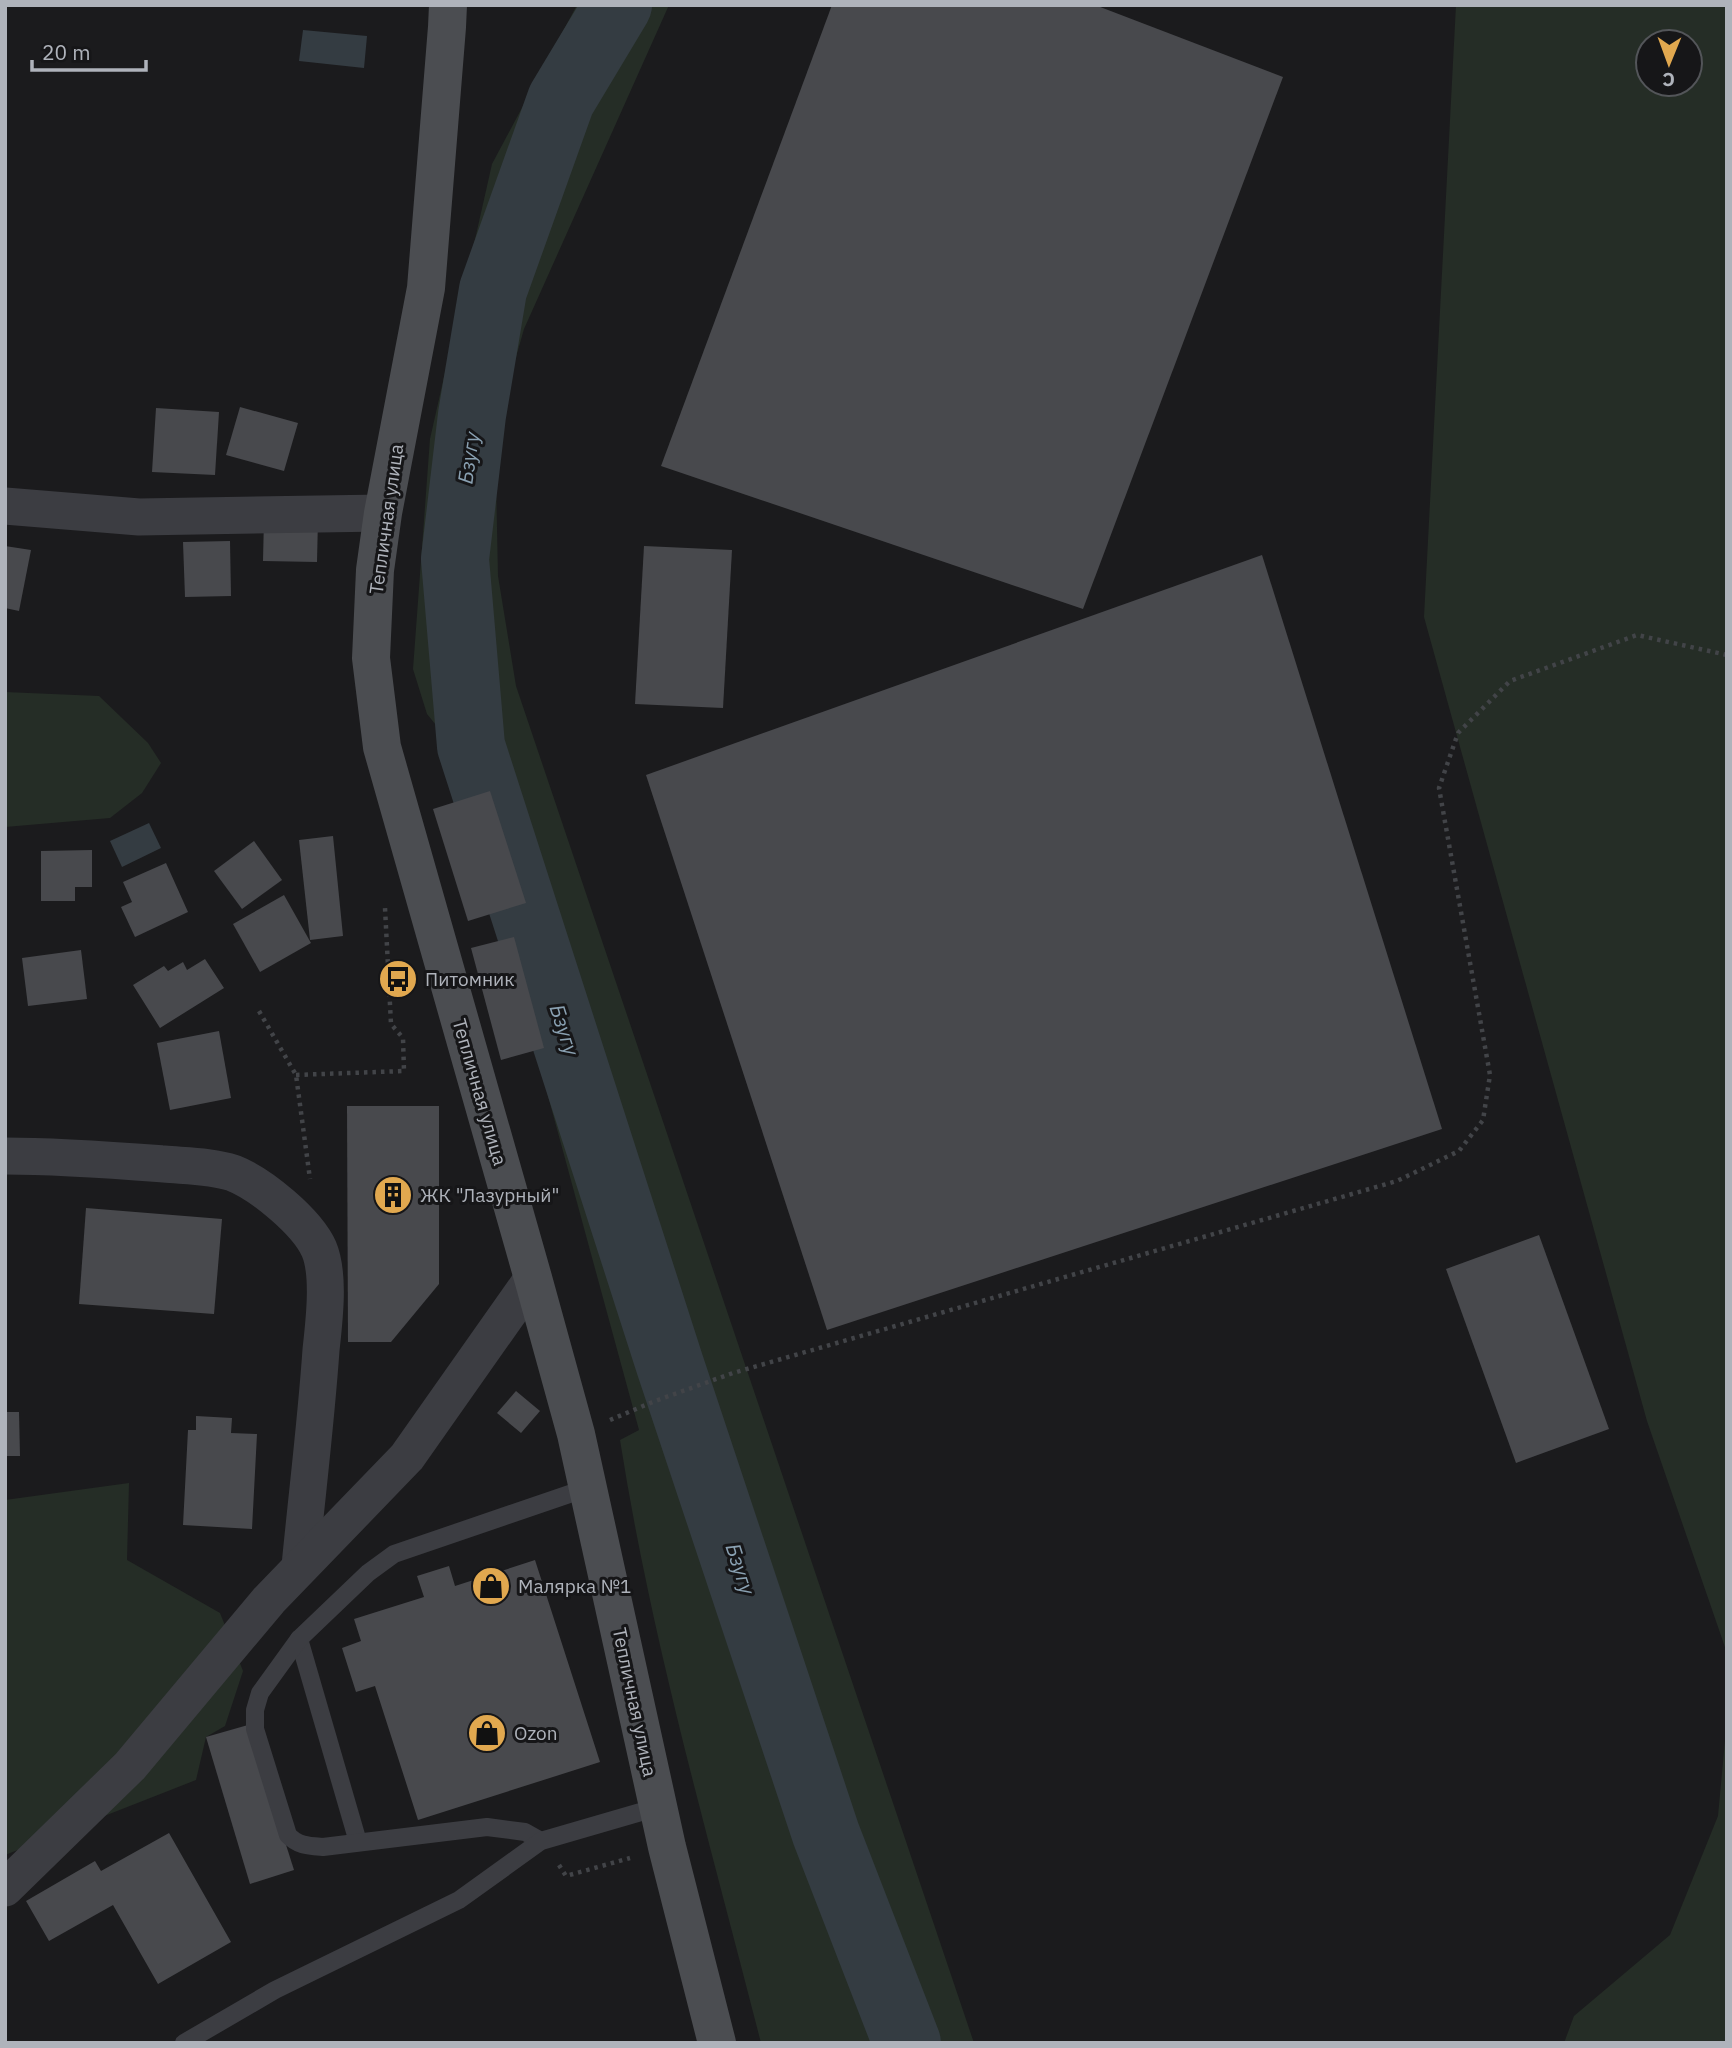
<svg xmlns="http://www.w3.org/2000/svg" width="1732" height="2048" viewBox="0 0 1732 2048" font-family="'IBM Plex Sans',sans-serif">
<rect width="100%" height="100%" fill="#1b1b1d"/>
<g fill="#252d26" fill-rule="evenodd">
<path d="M 577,5 L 669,5 L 524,329 L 495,431 L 498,576 L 516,686 L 974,2043 L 761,2043 C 710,1843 652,1644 620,1440 L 639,1430 L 542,1074 L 535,928 L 467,763 L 427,714 L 413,669 L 430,439 L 492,164 Z"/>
<path d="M 1456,5 L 1727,5 L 1727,1653 L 1647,1421 L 1424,617 ZM 1690,42 L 1690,84 L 1648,84 L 1648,42 Z"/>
<path d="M 5,692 L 99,696 L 148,743 L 161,763 L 142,793 L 110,818 L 5,827 Z"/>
<path d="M 129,1483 L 127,1560 L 220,1613 L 243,1671 L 225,1726 L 206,1737 L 196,1780 L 5,1855 L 5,1500 Z"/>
<path d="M 1727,1719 L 1727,2043 L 1564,2043 L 1574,2016 L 1670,1935 L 1718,1816 Z"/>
</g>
<g fill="#343c42">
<path d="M 303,30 L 367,36 L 364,68 L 299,61 Z"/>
<path d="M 149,823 L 161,848 L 122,867 L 110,841 Z"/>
</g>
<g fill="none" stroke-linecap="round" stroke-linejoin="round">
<path stroke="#343c42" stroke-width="68" d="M 618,5 L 561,100 L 493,290 L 472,415 L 455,559 L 471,746 L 670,1365 L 826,1834 L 907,2043"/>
</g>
<g fill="#48494d">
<path d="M 832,5 L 1095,5 L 1283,77 L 1083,609 L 661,466 Z"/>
<path d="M 240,407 L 298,423 L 284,471 L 226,455 Z"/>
<path d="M 156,408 L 219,412 L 215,475 L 152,472 Z"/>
<path d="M 264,518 L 318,519 L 317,562 L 263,561 Z"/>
<path d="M 230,541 L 231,596 L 185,597 L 183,542 Z"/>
<path d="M 5,546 L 31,550 L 19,611 L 5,608 Z"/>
<path d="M 644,546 L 732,550 L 723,708 L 635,704 Z"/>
<path d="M 1262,555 L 1442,1129 L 827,1330 L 646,775 Z"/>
<path d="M 490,791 L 526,903 L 468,921 L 433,809 Z"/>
<path d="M 333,836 L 343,936 L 310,940 L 299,840 Z"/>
<path d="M 254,841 L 282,880 L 242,909 L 214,871 Z"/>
<path d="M 92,850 L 92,887 L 75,887 L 75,901 L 41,901 L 41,851 Z"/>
<path d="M 166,863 L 188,912 L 135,937 L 121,907 L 132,902 L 123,882 Z"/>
<path d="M 284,895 L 311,943 L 260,972 L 233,924 Z"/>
<path d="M 514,937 L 544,1048 L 501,1060 L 471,948 Z"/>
<path d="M 81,950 L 87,999 L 28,1006 L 22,958 Z"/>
<path d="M 205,959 L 224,988 L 160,1028 L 133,985 L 164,966 L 168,971 L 183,962 L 187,970 Z"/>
<path d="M 219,1031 L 231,1098 L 170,1110 L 157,1043 Z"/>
<path d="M 347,1106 L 439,1106 L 439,1284 L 391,1342 L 348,1342 Z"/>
<path d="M 86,1208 L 222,1219 L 214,1314 L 79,1304 Z"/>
<path d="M 1539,1235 L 1609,1429 L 1516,1463 L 1446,1269 Z"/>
<path d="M 516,1391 L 540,1411 L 521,1433 L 497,1413 Z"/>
<path d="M 5,1412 L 19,1412 L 20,1456 L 5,1456 Z"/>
<path d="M 196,1416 L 232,1418 L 231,1433 L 257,1434 L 252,1529 L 183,1525 L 188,1430 L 196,1430 Z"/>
<path d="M 535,1560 L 600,1762 L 418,1820 L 375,1686 L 356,1692 L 342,1648 L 361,1641 L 354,1619 L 424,1597 L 417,1576 L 449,1566 L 455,1586 Z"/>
<path d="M 248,1725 L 294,1870 L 250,1884 L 206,1737 Z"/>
<path d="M 169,1833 L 231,1942 L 158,1984 L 113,1905 L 49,1941 L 26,1901 L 95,1861 L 101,1871 Z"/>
</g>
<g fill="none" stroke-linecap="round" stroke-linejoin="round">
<g stroke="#424448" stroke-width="4.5" stroke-dasharray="3.5 5" stroke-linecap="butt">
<path d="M 259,1011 L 296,1075 L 310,1179"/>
<path d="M 296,1075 L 404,1071 L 403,1038 L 391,1024 L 385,908"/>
<path d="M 610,1420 L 655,1401 L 733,1373 L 1397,1181 L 1459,1151 L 1483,1120 L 1490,1075 L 1439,788 L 1458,733 L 1510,681 L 1637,635 L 1727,655"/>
<path d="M 559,1865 L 566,1876 L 630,1858"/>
</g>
<g stroke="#3c3d42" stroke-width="18">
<path d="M 299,1639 L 358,1842"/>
<path d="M 541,1841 L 525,1832 L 487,1827 L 323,1847 C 309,1846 298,1846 288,1835 L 255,1729 L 255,1710 L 260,1693 L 299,1639 L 368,1573 L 394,1554 L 587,1488"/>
<path d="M 184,2043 L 275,1990 L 459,1900 L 541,1841 L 658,1807"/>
</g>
<g stroke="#3c3d42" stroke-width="37">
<path d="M 5,506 L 139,517 L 383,513"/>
<path d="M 5,1156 C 59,1156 111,1160 164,1164 C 186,1166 212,1166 233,1173 C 261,1184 307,1222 319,1249 C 330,1275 324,1322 321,1350 C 316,1422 307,1494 300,1566"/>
<path d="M 5,1888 L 130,1766 L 269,1600 L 407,1457 L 533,1278"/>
</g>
<path stroke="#4b4d51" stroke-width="38" d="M 448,5 L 447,27 L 426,288 L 383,513 L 375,570 L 371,658 L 382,747 L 533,1278 L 576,1434 L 667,1847 L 717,2043"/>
</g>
<defs>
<symbol id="bus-disc" viewBox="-11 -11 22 22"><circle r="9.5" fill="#e1a84f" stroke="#161618"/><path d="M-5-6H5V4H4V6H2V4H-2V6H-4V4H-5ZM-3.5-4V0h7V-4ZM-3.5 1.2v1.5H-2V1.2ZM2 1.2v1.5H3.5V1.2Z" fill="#111"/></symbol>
<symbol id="building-disc" viewBox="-11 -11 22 22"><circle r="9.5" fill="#e1a84f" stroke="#161618"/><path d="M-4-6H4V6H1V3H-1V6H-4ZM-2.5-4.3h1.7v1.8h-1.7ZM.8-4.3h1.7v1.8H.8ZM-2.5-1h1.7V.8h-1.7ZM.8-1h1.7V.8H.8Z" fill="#111"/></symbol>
<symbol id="shop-disc" viewBox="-11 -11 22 22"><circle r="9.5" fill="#e1a84f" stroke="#161618"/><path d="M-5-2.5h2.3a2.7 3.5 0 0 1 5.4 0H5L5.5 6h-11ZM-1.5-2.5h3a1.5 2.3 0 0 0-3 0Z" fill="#111"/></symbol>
</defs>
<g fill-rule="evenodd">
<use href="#bus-disc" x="376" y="957" width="44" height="44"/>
<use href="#building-disc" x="371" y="1173" width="44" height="44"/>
<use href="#shop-disc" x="469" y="1564" width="44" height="44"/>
<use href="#shop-disc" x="465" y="1711" width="44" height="44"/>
</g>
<g text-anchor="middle" stroke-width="6" stroke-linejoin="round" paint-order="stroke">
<g font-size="19" fill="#afb3bb" stroke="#161618">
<text transform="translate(386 519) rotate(-82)" y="7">Тепличная улица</text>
<text transform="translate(480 1092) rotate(74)" y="7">Тепличная улица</text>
<text transform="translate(635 1702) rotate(78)" y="7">Тепличная улица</text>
</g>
<g font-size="19" fill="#afb3bb" stroke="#161618" text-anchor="start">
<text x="425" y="986">Питомник</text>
<text x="420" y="1202">ЖК "Лазурный"</text>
<text x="518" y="1593">Малярка №1</text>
<text x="514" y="1740">Ozon</text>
</g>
<g font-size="21" font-style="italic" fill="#8aa1b2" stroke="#161618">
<text transform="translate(469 458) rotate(-82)" y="7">Бзугу</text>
<text transform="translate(564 1030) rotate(72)" y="7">Бзугу</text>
<text transform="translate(740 1569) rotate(72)" y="7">Бзугу</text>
</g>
</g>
<rect width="1732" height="2048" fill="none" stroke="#afb3bb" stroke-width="14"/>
<g transform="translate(1669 63) rotate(181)"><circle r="33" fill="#161618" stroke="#535559" stroke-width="2"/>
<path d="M0-5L12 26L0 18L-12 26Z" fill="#e1a84f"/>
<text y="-10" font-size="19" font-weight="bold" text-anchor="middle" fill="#afb3bb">С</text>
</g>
<path d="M32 60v10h114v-10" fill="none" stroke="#afb3bb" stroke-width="3.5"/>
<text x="42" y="60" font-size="21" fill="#afb3bb" stroke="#161618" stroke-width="5" paint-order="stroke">20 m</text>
</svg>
